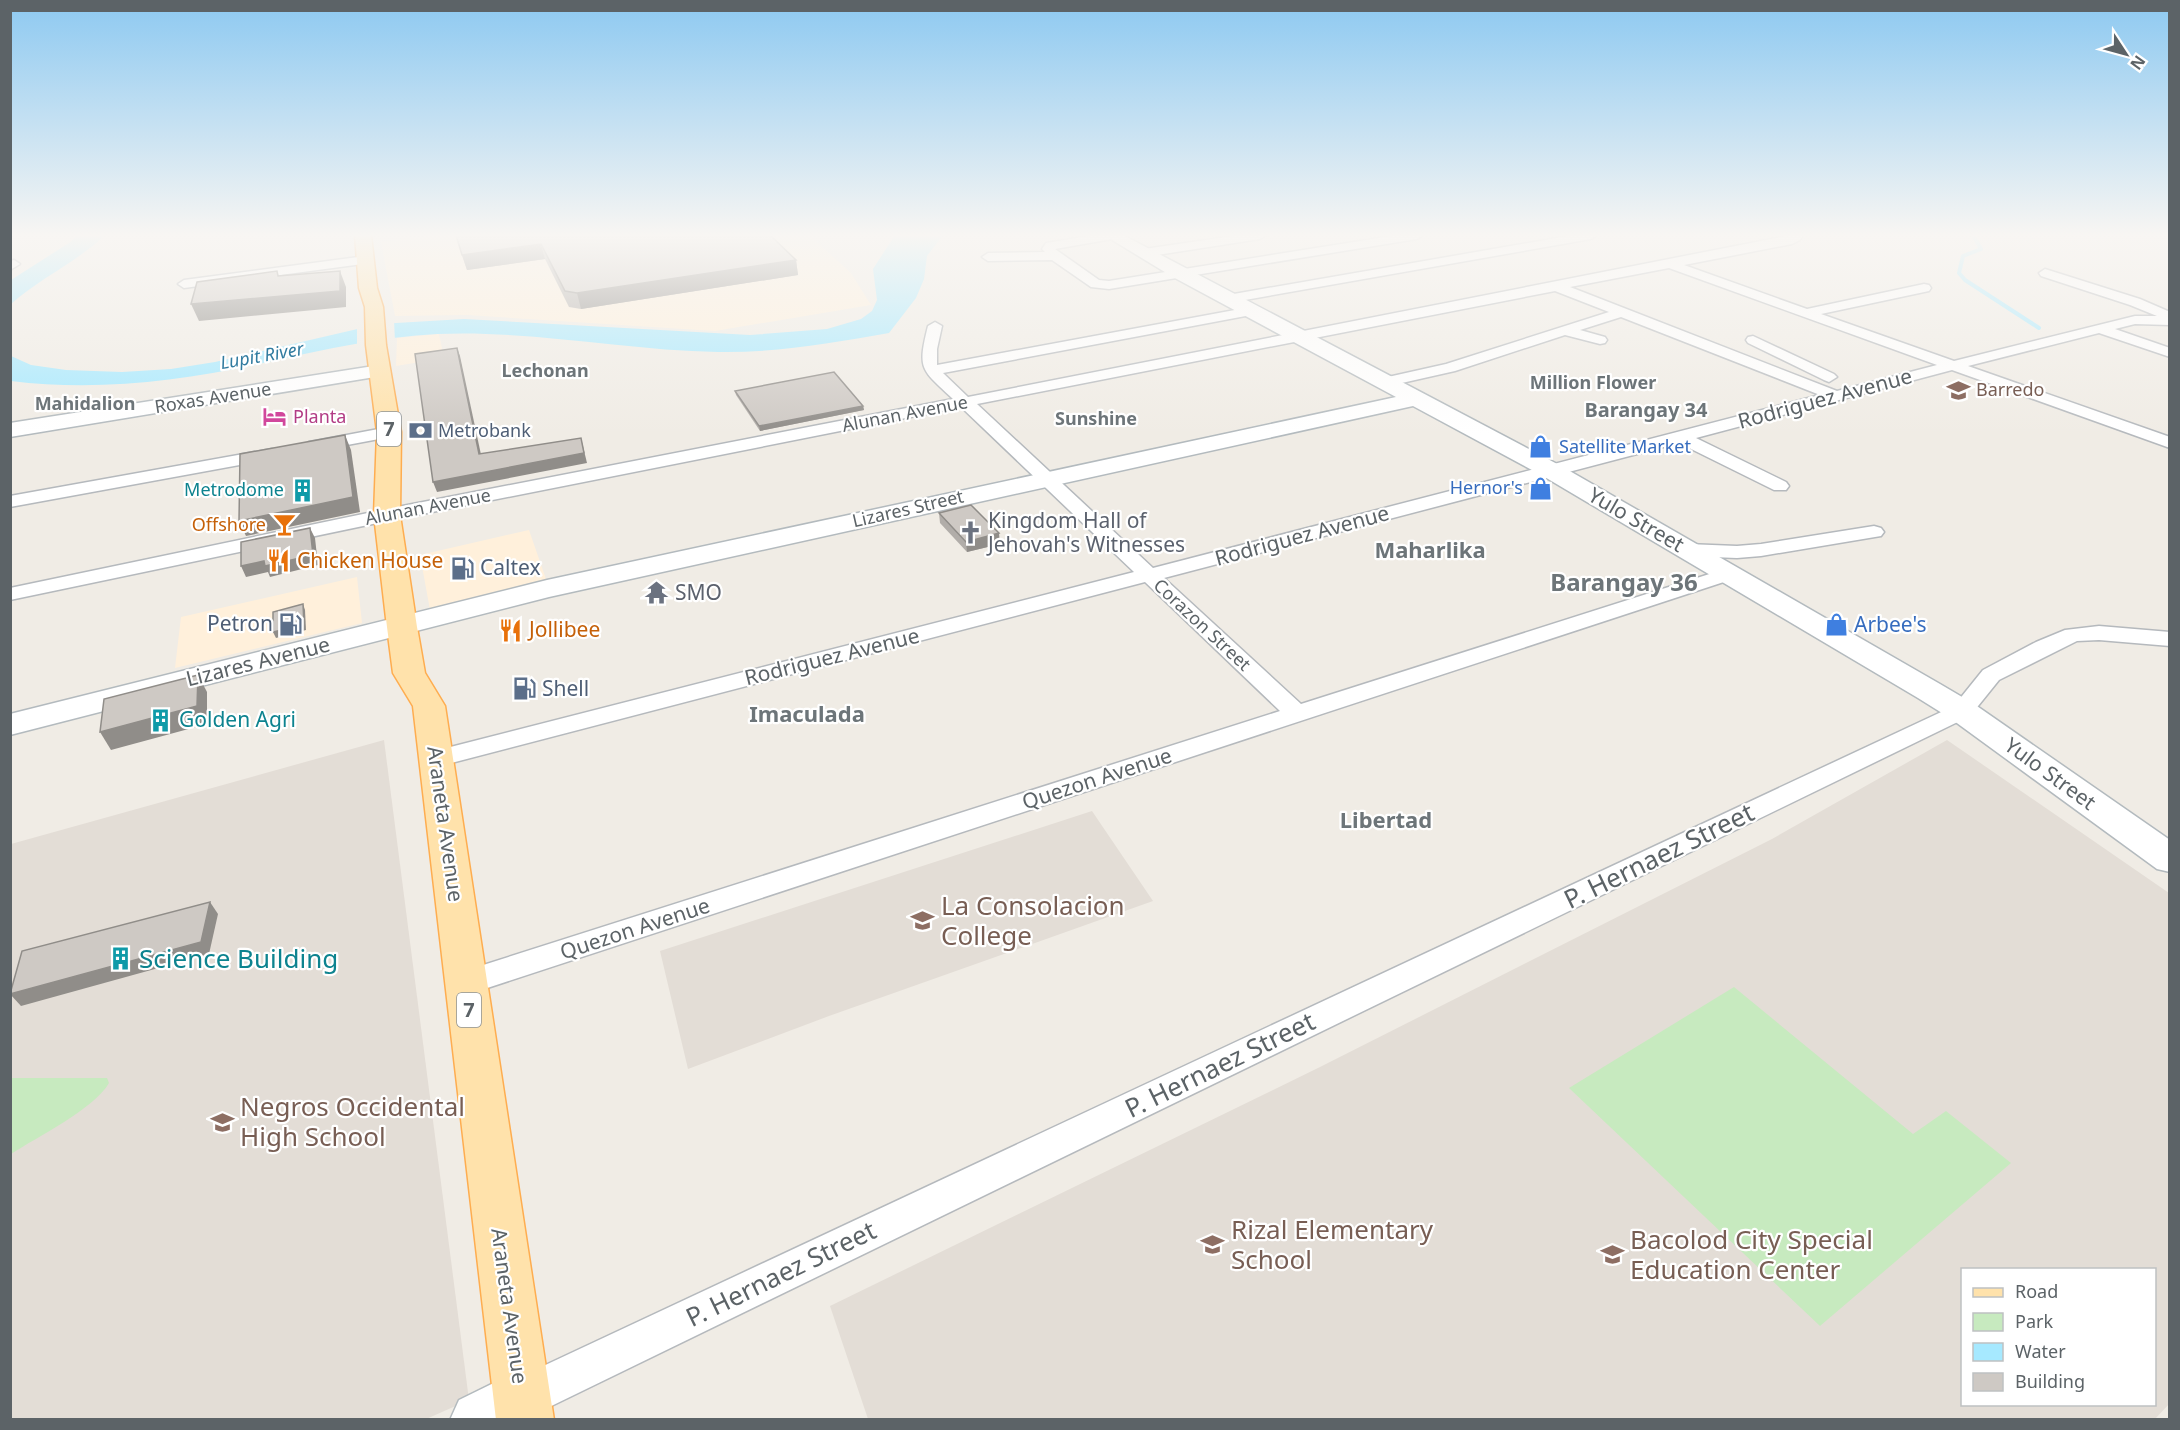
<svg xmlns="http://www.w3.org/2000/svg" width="2180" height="1430" viewBox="0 0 2180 1430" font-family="'Noto Sans',sans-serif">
<rect width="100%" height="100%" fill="#f0ece5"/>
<g fill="#fff0db">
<path d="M 424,235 L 809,235 L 851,273 L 871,305 L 715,331 L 467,315 L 395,316 L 381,242 L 424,237 Z"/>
<path d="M 439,334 L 444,358 L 396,366 L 397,338 Z"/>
<path d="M 529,530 L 547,582 L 430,610 L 420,555 Z"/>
<path d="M 357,577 L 362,623 L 175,668 L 181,617 Z"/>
</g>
<g fill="#e3ddd6" fill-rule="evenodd">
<path d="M 384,740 L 469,1400 L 424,1420 L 11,1420 L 11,844 Z"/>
<path d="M 1947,740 L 2169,893 L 2170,1403 L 2155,1419 L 868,1419 L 830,1306 L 1320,1067 L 1772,839 ZM 1962,1270 L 2154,1270 L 2154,1404 L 1962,1404 Z"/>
<path d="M 1092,811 L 1153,901 L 829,1016 L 688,1069 L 660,951 Z"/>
</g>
<g fill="#c7eabf">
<path d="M 1734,987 L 1913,1134 L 1946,1111 L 2011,1163 L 1820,1326 L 1569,1088 Z"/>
<path d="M 11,1078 L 107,1078 L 109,1083 C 94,1109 37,1137 11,1154 Z"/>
</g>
<g fill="#a6e9ff">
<path d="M 78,235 L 105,235 C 77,262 40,278 11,304 L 11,280 L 69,243 Z"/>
<path d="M 895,235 L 943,235 L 927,256 L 924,279 L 916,298 L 889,333 C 833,343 775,353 718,352 C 624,350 531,330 437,334 C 381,337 326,349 272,361 C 186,381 97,392 11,381 L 11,356 L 31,365 L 66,370 L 122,372 L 171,369 L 215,362 L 379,324 L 464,319 L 750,335 L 827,329 L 861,319 L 872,311 L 877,300 L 873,269 Z"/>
</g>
<path fill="#f0ece5" d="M 394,320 L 395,341 L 357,347 L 357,326 Z"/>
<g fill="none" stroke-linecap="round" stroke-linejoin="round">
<path stroke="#a6e9ff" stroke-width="4" d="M 1973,235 L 1981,249 L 1963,256 L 1959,273 L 1965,280 L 2039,328"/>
<defs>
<g id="street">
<path d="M 1095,235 L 1118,235 L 1112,239 L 1055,249 L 1099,280 L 1109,281 L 1398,235 L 1423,235 L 1417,239 L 1109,289 L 1091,287 L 1052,260 L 988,261 L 982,257 L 988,253 L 1045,252 L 1042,249 L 1046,243 Z"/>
<path d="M 1240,235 L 1266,235 L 1260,239 L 1144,257 L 1138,253 L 1144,249 Z"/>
<path d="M 1574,235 L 1597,235 L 1591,239 L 1228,303 L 1221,299 L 1228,295 Z"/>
<path d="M 1791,235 L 1803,235 L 1800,240 L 1792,244 L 1684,265 L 1807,309 L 1924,284 L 1929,285 L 1931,288 L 1929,291 L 1821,314 L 1954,361 L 2135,316 L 2157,316 L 2130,305 L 2041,276 L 2039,273 L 2045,269 L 2140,299 L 2170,312 L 2170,325 L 2135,324 L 2115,329 L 2170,348 L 2170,357 L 2099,333 L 1968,366 L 2170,437 L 2170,448 L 1952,370 L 1696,438 L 1786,482 L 1789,486 L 1786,490 L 1774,490 L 1679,443 L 1164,578 L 1301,704 L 1722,570 L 1736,570 L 1739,574 L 1736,578 L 466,995 L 455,992 L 451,983 L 455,974 L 1280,711 L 1145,582 L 436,767 L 427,765 L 423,759 L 427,753 L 1134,572 L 961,407 L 387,521 L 10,600 L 10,588 L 387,509 L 953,399 C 921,369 917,370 928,326 L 935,322 L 942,326 L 937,349 L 937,365 L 1251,307 L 1258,311 L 1251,315 L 943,373 L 968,397 ZM 1669,268 L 1937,365 L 1837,391 L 1570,287 ZM 1555,291 L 1609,312 L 1446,364 L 1379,379 L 1376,382 L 1384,387 L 1455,371 L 1565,335 L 1600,344 L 1605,343 L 1607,340 L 1605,337 L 1580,330 L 1621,317 L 1820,395 L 1153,568 L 977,404 Z"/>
<path d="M 366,256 L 372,260 L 370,263 L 184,288 L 178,284 L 184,280 Z"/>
<path d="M 14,260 L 20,264 L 10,270 L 10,261 Z"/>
<path d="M 1753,336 L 1834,374 L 1837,377 L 1829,382 L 1824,380 L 1748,343 L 1746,340 L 1748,337 Z"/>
<path d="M 389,427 L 397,432 L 395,436 L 315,451 L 309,450 L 306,446 L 309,442 L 315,441 Z"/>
<path d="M 272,449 L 278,450 L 281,454 L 278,458 L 10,507 L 10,496 Z"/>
<path d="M 1874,526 L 1881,528 L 1884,532 L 1881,536 L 1761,556 L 1737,558 L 1687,556 L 1680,554 L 1677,550 L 1680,546 L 1687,544 L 1737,546 L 1761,544 Z"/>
<path d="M 2099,626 L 2170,632 L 2170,646 L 2099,640 L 2077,641 L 1999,680 L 1970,716 L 537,1413 L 522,1419 L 507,1413 L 501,1398 L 507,1383 L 1954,706 L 1983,670 L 2036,642 L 2065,630 Z"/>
</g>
<g id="secondary">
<path d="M 1104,235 L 1123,235 L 1561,466 L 1940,684 L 1974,704 L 2170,840 L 2170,872 L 2157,869 L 1950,718 L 1918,698 L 1543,476 L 1413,406 L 549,597 L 10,735 L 10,714 L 547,580 L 1396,397 L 1173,277 Z"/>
<path d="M 380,365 L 387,367 L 390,371 L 387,375 L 10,437 L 10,423 Z"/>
<path d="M 522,1369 L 542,1378 L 551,1398 L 542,1418 L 450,1420 L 459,1400 Z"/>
</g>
<path id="primary" d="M 355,235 L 371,235 L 377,288 L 383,307 L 386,345 L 401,432 L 400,515 L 417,627 L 425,673 L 445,706 L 554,1420 L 496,1420 L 413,706 L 393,673 L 387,627 L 374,515 L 377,432 L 366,345 L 365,307 L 359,288 Z"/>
</defs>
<use href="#street" stroke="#b5b9bd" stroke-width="3"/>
<use href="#secondary" stroke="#b3babe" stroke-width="3"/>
<use href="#primary" stroke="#fead50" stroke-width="3"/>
<use href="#street" fill="#fff" fill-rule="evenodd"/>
<use href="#secondary" fill="#fff" fill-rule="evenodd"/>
<use href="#primary" fill="#ffe2ab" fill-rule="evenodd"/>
</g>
<g fill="#b1ada9">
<path d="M 455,235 L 796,260 L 798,275 L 581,309 L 569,307 L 545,259 L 467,270 Z"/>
<path d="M 735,391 L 863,406 L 864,410 L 760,431 L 736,395 Z"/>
<path d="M 939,513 L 1000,544 L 967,552 L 940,523 Z"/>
</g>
<g fill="#908d89">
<path d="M 541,244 L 545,259 L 467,270 L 462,255 Z"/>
<path d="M 796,260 L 798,275 L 581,309 L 577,293 Z"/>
<path d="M 340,271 L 346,287 L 346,307 L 199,321 L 191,304 Z"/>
<path d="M 457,348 L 460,356 L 483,464 L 479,454 Z"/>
<path d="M 863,406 L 864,410 L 760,431 L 759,426 Z"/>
<path d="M 345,435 L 351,450 L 360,512 L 246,536 L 239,521 Z"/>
<path d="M 581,438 L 587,463 L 437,492 L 433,482 Z"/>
<path d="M 310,528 L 315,538 L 318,565 L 270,577 L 268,572 L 246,577 L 241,566 Z"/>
<path d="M 999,533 L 1000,544 L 967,552 L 966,542 Z"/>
<path d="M 303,604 L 305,610 L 306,630 L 276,638 L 273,632 Z"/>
<path d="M 198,675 L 207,692 L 207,724 L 111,750 L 100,732 Z"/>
<path d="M 210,902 L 218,914 L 209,954 L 21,1006 L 10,994 Z"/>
</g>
<g fill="#cec9c4" stroke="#908d89" stroke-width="1.5">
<path d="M 456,235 L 770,235 L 796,260 L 577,293 L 565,291 L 541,244 L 462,255 Z"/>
<path d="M 277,271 L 278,276 L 340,271 L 340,291 L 191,304 L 197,282 Z"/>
<path d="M 457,348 L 479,454 L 581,438 L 584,453 L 433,482 L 415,354 Z"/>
<path d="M 834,372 L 863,406 L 759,426 L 735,391 Z"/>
<path d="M 345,435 L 353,497 L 239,521 L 240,454 Z"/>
<path d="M 971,505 L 999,533 L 966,542 L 939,513 Z"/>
<path d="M 310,528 L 313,555 L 265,566 L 264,561 L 241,566 L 241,542 Z"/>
<path d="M 303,604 L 304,625 L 273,632 L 273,612 Z"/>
<path d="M 198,675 L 197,706 L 100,732 L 104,699 Z"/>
<path d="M 210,902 L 201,942 L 10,994 L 22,951 Z"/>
</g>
<linearGradient id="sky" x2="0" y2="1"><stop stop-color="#8dc9f1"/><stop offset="0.54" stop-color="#f8f6f3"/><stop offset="1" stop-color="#f8f6f3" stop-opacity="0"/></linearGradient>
<rect width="2180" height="435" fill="url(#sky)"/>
<defs>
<symbol id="school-bare" viewBox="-9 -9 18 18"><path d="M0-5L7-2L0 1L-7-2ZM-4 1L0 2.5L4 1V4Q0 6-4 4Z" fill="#8d6e63" stroke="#fff" stroke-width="2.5" paint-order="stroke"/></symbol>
<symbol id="hotel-bare" viewBox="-9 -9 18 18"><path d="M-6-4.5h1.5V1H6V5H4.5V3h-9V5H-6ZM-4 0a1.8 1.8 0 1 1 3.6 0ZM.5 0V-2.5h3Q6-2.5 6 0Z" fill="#d1479c" stroke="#fff" stroke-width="2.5" paint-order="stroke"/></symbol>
<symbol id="bank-bare" viewBox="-9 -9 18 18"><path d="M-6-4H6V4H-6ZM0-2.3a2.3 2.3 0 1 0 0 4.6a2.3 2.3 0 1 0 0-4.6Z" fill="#5c6f8a" stroke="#fff" stroke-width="2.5" paint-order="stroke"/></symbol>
<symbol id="shop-bare" viewBox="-9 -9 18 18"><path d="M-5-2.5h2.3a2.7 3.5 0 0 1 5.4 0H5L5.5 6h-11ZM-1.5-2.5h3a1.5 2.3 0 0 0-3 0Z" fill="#3f7fe0" stroke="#fff" stroke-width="2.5" paint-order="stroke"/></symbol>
<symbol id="building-bare" viewBox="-9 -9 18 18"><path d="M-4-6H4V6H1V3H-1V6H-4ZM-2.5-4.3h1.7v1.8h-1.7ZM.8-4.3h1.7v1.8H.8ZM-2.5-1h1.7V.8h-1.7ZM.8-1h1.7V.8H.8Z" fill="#0f9aa8" stroke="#fff" stroke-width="2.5" paint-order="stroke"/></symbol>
<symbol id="bar-bare" viewBox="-9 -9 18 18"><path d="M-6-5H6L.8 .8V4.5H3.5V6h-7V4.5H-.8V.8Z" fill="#e8710a" stroke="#fff" stroke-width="2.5" paint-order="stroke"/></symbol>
<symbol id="church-bare" viewBox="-9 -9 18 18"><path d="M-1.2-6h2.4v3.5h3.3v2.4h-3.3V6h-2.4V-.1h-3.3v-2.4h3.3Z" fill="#6b7280" stroke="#fff" stroke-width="2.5" paint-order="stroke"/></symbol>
<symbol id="restaurant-bare" viewBox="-9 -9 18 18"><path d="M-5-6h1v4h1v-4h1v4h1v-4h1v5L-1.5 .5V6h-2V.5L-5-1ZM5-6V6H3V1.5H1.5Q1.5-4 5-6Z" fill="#e8710a" stroke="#fff" stroke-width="2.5" paint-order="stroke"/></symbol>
<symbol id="fuel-bare" viewBox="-9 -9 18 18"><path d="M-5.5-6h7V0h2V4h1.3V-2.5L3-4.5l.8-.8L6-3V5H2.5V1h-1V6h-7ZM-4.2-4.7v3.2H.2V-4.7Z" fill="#5c6f8a" stroke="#fff" stroke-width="2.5" paint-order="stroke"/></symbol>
<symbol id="temple-bare" viewBox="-9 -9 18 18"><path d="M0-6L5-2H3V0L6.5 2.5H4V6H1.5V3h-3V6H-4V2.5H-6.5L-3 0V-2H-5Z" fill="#6b7280" stroke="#fff" stroke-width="2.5" paint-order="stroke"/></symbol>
<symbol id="university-bare" viewBox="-9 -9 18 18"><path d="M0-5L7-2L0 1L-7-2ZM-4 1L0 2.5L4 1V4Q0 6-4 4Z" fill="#8d6e63" stroke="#fff" stroke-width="2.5" paint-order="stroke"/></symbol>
</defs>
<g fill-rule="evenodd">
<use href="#school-bare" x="1942" y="374" width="33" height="33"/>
<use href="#hotel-bare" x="258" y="400" width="33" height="33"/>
<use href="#bank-bare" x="404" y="414" width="33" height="33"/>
<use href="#shop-bare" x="1524" y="430" width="33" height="33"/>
<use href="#shop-bare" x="1524" y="472" width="33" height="33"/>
<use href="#building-bare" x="286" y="474" width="33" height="33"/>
<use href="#bar-bare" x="268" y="508" width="33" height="33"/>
<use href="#church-bare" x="954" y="516" width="33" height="33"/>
<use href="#restaurant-bare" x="262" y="544" width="33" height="33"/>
<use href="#fuel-bare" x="446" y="552" width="33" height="33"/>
<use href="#temple-bare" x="640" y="576" width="33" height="33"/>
<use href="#fuel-bare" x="274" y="608" width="33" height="33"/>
<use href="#shop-bare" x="1820" y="608" width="33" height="33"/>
<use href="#restaurant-bare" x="494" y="614" width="33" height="33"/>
<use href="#fuel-bare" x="508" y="672" width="33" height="33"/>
<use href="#building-bare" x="144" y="704" width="33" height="33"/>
<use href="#university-bare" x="906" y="904" width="33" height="33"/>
<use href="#building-bare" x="104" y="942" width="33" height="33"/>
<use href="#school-bare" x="206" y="1106" width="33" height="33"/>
<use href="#school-bare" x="1196" y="1228" width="33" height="33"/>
<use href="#school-bare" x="1596" y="1238" width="33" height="33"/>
</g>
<g text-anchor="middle" stroke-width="4.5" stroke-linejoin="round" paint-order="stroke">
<g font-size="18" font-style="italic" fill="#327ca0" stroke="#fff">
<text transform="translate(262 356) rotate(-10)" y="6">Lupit River</text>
</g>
<g font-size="18" font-weight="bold" fill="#6d7579" stroke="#fff">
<text x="545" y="377">Lechonan</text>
<text x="1593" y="389">Million Flower</text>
<text x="85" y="410">Mahidalion</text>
<text x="1096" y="425">Sunshine</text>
</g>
<g font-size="18" fill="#785e54" stroke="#fff" text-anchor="start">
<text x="1976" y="396">Barredo</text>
</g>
<g font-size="18" fill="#5c6367" stroke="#fff">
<text transform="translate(213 398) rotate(-9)" y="6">Roxas Avenue</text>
<text transform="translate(905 414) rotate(-11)" y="6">Alunan Avenue</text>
<text transform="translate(428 507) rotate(-11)" y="6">Alunan Avenue</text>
<text transform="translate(908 509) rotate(-13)" y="6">Lizares Street</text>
<text transform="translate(1202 625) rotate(43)" y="6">Corazon Street</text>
</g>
<g font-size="18" fill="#b23c85" stroke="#fff" text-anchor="start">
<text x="293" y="423">Planta</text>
</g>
<g font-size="18" fill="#4e5e75" stroke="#fff" text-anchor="start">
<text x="438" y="437">Metrobank</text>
</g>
<g font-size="18" fill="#366cbe" stroke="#fff" text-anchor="start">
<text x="1559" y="453">Satellite Market</text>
<text x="1523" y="494" text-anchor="end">Hernor's</text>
</g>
<g font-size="18" fill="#0d838f" stroke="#fff" text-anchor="end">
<text x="284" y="496">Metrodome</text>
</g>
<g font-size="18" fill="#c56008" stroke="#fff" text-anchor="end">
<text x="266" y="531">Offshore</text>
</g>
<g font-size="20" font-weight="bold" fill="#6d7579" stroke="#fff">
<text x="1646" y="417">Barangay 34</text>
</g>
<g fill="#fff" stroke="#8d9295" stroke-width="1.5">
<rect x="377" y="412" width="24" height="34" rx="4.5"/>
<rect x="457" y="993" width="24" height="34" rx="4.5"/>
</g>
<g font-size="20" font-weight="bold" fill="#5c6367">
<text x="389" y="436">7</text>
<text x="469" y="1017">7</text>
</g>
<g font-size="21" fill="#5c6367" stroke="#fff">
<text transform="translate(1825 399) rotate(-15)" y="7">Rodriguez Avenue</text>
<text transform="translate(1636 520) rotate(30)" y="7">Yulo Street</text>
<text transform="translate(1302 536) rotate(-15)" y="7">Rodriguez Avenue</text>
<text transform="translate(832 657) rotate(-14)" y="7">Rodriguez Avenue</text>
<text transform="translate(258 662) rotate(-14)" y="7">Lizares Avenue</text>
<text transform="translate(2050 774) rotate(36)" y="7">Yulo Street</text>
<text transform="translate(1097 779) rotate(-18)" y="7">Quezon Avenue</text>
<text transform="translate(445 824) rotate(82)" y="7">Araneta Avenue</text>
<text transform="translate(635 929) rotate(-18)" y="7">Quezon Avenue</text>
<text transform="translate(509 1306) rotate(82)" y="7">Araneta Avenue</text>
</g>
<g font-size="21" fill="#5b616d" stroke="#fff" text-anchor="start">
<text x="988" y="528">Kingdom Hall of<tspan x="988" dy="24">Jehovah's Witnesses</tspan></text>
<text x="675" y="600">SMO</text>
</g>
<g font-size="21" fill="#c56008" stroke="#fff" text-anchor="start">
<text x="297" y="568">Chicken House</text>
<text x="529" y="637">Jollibee</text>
</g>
<g font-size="21" fill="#4e5e75" stroke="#fff" text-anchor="start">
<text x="480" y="575">Caltex</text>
<text x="273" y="631" text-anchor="end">Petron</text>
<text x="542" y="696">Shell</text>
</g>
<g font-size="21" fill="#366cbe" stroke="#fff" text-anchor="start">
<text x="1854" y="632">Arbee's</text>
</g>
<g font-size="21" fill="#0d838f" stroke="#fff" text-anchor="start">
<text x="179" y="727">Golden Agri</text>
</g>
<g font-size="22" font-weight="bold" fill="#6d7579" stroke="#fff">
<text x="1430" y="558">Maharlika</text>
<text x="807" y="722">Imaculada</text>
<text x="1386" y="828">Libertad</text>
</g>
<g font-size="24" font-weight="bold" fill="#6d7579" stroke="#fff">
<text x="1624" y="591">Barangay 36</text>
</g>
<g font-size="26" fill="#5c6367" stroke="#fff">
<text transform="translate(1659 856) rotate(-26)" y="9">P. Hernaez Street</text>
<text transform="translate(1220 1065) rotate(-26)" y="9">P. Hernaez Street</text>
<text transform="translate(781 1274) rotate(-26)" y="9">P. Hernaez Street</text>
</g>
<g font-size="26" fill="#785e54" stroke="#fff" text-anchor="start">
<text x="941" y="915">La Consolacion<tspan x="941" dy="30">College</tspan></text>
<text x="240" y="1116">Negros Occidental<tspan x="240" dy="30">High School</tspan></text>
<text x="1231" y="1239">Rizal Elementary<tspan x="1231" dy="30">School</tspan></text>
<text x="1630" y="1249">Bacolod City Special<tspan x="1630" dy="30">Education Center</tspan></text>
</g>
<g font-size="26" fill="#0d838f" stroke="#fff" text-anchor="start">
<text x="139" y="968">Science Building</text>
</g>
</g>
<rect width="2180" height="1430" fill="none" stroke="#5c6367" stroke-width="24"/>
<rect x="1961" y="1268" width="195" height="138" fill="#ffffff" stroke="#bec1c2" stroke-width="1.5"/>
<rect x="1973" y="1288" width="30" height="9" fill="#ffe2ab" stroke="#bec1c2" stroke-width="1.5"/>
<text x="2015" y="1298" font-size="18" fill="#5c6367">Road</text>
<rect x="1973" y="1313" width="30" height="18" fill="#c7eabf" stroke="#bec1c2" stroke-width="1.5"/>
<text x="2015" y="1328" font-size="18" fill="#5c6367">Park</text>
<rect x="1973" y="1343" width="30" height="18" fill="#a6e9ff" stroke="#bec1c2" stroke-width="1.5"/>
<text x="2015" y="1358" font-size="18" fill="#5c6367">Water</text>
<rect x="1973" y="1373" width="30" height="18" fill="#cec9c4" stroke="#bec1c2" stroke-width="1.5"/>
<text x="2015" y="1388" font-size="18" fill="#5c6367">Building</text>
<g transform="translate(2126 54) rotate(126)" stroke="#ffffff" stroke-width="4.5" paint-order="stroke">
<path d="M0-4.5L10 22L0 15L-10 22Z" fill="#5c6367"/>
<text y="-9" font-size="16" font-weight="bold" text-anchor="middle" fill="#5c6367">N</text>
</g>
</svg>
